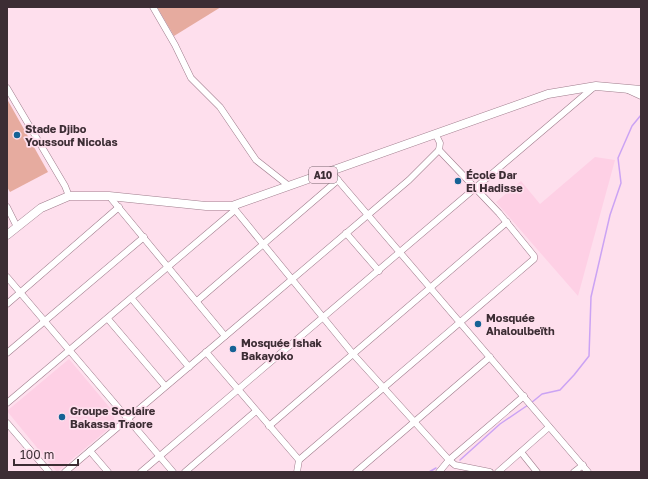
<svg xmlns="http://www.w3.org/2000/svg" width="648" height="479" viewBox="0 0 648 479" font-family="'Golos Text',sans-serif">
<rect width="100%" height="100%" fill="#fedfed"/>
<g fill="#fed0e5">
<path d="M 595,157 L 615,160 L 578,296 L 496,202 L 521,181 L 540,204 Z"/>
<path d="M 69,359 L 115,414 L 113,425 L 57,472 L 7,411 Z"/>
</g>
<g fill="#e6ab9f">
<path d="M 157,7 L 221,7 L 174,36 Z"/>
<path d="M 7,99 L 48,172 L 10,192 L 7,187 Z"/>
</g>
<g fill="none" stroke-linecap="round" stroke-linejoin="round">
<g stroke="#cba3f4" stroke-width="1.5">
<path d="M 531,403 L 542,394 L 560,390 L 574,375 L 589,356 L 591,297 L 610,215 L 621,183 L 618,158 L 632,126 L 641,115"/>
<path d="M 460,460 L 500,424 L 528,405"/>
<path d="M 429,472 L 436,468"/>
</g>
<defs>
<g id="minor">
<path d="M 153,7 L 175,45 L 191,78 L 220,107 L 256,160 L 289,186"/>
<path d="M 7,88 L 65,186 L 69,196"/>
<path d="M 628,90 L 641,96"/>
<path d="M 331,172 L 588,472"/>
<path d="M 109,196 L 225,336"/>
<path d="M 232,206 L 353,354 L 449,460 L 455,465 L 490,472"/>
<path d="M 7,207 L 17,227"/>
<path d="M 346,233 L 379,271"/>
<path d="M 7,277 L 173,472"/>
<path d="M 132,299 L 189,367"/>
<path d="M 197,301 L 338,180"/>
<path d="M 7,304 L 119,207"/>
<path d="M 108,319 L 165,386"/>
<path d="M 206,352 L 299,460"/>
<path d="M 7,353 L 144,237"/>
<path d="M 7,403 L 235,210"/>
<path d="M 7,423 L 49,472"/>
<path d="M 269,426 L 507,222"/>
<path d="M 90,451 L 108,472"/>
<path d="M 521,452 L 537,472"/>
<path d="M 65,472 L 409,180 L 439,150 L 440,143 L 436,135"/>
<path d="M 141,472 L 594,87"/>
<path d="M 185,472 L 256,411"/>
<path d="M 297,472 L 299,460 L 534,259 L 534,256 L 499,213 L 439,150"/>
<path d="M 356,472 L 490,357"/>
<path d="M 439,472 L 449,460 L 524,396"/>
<path d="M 498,472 L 549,427"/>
<path d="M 574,472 L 583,465"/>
</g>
<path id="major" d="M 7,235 L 41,208 L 69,196 L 109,196 L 206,206 L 232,206 L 548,94 L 596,86 L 641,90"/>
</defs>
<use href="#minor" stroke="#9f7c8c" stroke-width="7"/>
<use href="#major" stroke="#9f7c8c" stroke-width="9"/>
<use href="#minor" stroke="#fff" stroke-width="6"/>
<use href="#major" stroke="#fff" stroke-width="8"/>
</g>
<g fill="#166295" stroke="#fedfed" stroke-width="1.5">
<circle cx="17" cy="135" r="4"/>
<circle cx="458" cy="181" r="4"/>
<circle cx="478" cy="324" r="4"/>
<circle cx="233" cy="349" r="4"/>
<circle cx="62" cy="417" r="4"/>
</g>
<g text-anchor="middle" stroke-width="3.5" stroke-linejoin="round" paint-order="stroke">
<rect fill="#fedfed" stroke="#76626c" stroke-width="1" x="309" y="167" width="28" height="16" rx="3"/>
<g font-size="10" font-weight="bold" fill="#3c2d34">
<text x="323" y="179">A10</text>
</g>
<g font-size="11" font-weight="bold" fill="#3c2d34" stroke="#fedfed" text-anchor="start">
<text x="25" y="133">Stade Djibo<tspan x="25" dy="13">Youssouf Nicolas</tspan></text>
<text x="466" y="179">École Dar<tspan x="466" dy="13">El Hadisse</tspan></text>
<text x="486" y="322">Mosquée<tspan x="486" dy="13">Ahaloulbeïth</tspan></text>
<text x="241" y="347">Mosquée Ishak<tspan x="241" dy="13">Bakayoko</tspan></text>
<text x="70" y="415">Groupe Scolaire<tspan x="70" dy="13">Bakassa Traore</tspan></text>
</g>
</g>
<rect width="648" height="479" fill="none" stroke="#3c2d34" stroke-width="16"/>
<path d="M14 459v6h64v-6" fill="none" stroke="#3c2d34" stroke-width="2"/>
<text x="20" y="459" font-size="12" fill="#3c2d34" stroke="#fedfed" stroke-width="3" paint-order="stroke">100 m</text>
</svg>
